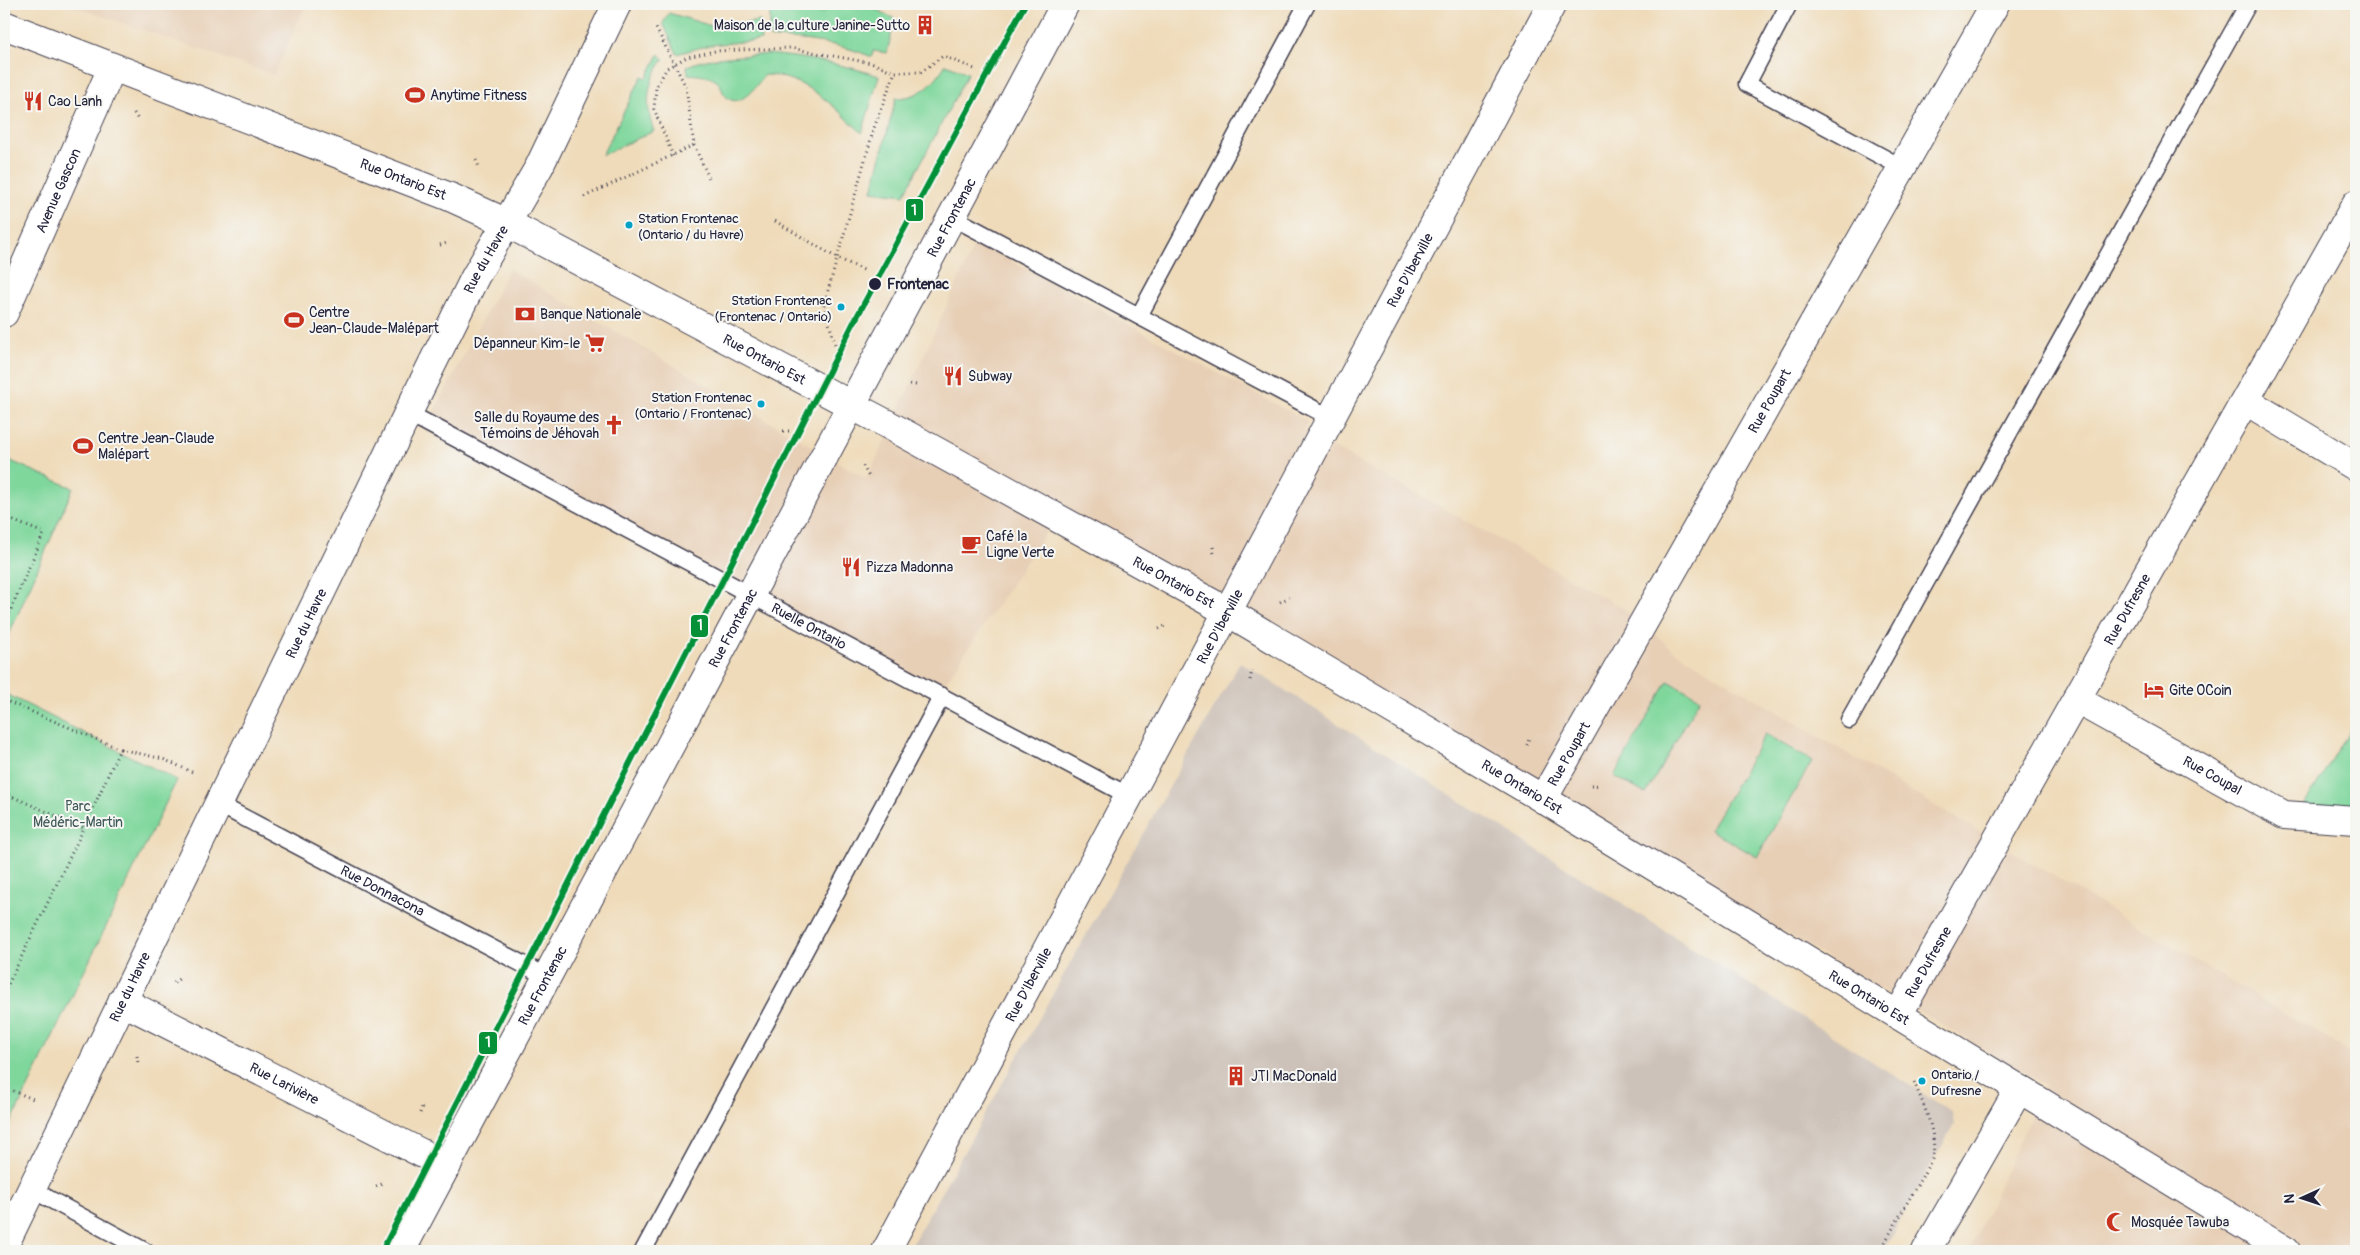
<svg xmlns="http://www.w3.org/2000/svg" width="2360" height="1255" viewBox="0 0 2360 1255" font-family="Pangolin,sans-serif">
<rect width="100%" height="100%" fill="#f6f6f2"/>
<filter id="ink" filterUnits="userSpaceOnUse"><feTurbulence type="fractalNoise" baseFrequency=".02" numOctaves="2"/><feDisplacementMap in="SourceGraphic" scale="10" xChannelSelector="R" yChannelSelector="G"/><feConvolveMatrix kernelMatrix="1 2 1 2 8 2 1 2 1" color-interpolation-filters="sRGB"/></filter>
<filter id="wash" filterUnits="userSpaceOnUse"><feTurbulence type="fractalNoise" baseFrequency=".0096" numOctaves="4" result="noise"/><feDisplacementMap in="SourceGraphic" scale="20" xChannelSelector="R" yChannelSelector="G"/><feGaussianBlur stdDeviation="1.12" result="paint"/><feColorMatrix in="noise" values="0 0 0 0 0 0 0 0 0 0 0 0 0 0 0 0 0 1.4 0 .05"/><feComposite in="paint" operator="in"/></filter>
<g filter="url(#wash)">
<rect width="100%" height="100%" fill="#efdbba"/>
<g fill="#e7cfb6">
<path d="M 67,4 L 306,4 L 274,75 Z"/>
<path d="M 976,242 L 1308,422 L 1303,431 L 1623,608 L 1675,651 L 2356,1056 L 2356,1251 L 1969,1251 L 2045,1085 L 1061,510 L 935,698 L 424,431 L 509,269 L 867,479 Z"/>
</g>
<path fill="#cdc2b9" d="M 1240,662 L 1952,1112 L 1954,1125 L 1883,1251 L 908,1251 Z"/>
<g fill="#7fd79c" stroke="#507c6c">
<path d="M 774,4 L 803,4 L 802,8 L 823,13 L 825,8 C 832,8 837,5 844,4 C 863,0 879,11 895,19 L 887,53 L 873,51 L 872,57 C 840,43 804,39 770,38 L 770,5 Z"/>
<path d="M 669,13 L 715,27 L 760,21 L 761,40 L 710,45 L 677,54 L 663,23 Z"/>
<path d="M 659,54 L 664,59 C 647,81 644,105 654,131 L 602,155 L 642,76 L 647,78 Z"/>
<path d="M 769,54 C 807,58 843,64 879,76 L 862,133 C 835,107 804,75 764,75 C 757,86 736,115 723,92 C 720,86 721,84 715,80 C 707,75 697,75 688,74 L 687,66 C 713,55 741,57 769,54 Z"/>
<path d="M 946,64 L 968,73 L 904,195 L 872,191 L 896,98 C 920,98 934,83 946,64 Z"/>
<path d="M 4,458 L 73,488 L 4,646 Z"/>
<path d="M 1668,681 L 1700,698 L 1646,794 L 1614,776 Z"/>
<path d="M 4,693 L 177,780 L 4,1137 Z"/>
<path d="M 2356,720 L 2356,820 L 2300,812 Z"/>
<path d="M 1765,734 L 1812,761 L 1757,857 L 1710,830 Z"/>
</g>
</g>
<g filter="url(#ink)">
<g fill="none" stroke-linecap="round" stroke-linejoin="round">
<defs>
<g id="lane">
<path d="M 1789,4 L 1747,84 L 1903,168"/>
<path d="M 952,217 L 1331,418"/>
<path d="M 1139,316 L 1307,4"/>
<path id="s1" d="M 408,413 L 1129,796"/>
<path d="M 1849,720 L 2248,4"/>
<path id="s2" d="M 218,804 L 547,977"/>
<path d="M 31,1189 L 145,1251"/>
<path d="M 643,1251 L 942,696"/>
</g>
<g id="street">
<path id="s3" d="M 4,313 L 112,68"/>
<path d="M 2246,401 L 2356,467"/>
<path id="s4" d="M 2077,700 L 2284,815 L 2356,820"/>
<path id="s5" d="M 1543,799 L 1995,4"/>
<path id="s6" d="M 122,1001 L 447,1166"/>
<path id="s7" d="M 1898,1015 L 2356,204"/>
<path id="s8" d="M 4,1246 L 408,413 L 475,277 L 539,167 L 617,4"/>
<path d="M 1926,1251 L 2019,1089"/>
</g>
<g id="secondary">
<path id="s9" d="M 4,25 L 450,197 L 507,223 L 887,424 L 1228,612 L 1543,799 L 2286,1251"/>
<path id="s10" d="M 401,1251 L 1065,4"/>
<path id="s11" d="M 886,1251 L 1552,4"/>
</g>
</defs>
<use href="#lane" stroke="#413e4e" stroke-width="19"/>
<use href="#street" stroke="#413e4e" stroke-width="30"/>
<use href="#secondary" stroke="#413e4e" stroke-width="30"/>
<g stroke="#413e4e" stroke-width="3" stroke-dasharray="1 4" stroke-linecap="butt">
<path d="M 134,113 L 139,121"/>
<path d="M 694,145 L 709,178"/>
<path d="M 673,156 L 654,109 L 656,87 L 667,68 L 687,57 L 715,51 L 790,48 L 871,63 L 895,72 L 921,72 L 943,56 L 977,70"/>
<path d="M 476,160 L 479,167"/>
<path d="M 584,197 L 694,145 L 686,87 L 655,26"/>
<path d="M 775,221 L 837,258 L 866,271"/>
<path d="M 440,245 L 447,243"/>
<path d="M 835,344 L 824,305 L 874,128 L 895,72"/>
<path d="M 910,384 L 916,385"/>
<path d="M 783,431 L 790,431"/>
<path d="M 863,466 L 869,477"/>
<path d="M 4,517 L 44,533 L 4,625"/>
<path d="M 1213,547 L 1214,554"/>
<path d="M 1280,602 L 1289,597"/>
<path d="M 1159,629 L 1167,625"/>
<path d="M 1250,680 L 1252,670"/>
<path d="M 4,700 L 120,749 L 84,828 L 4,993"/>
<path d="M 1527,745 L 1529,738"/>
<path d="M 120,749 L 163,759 L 192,772"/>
<path d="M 1591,786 L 1600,785"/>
<path d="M 4,793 L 84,828"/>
<path d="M 174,983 L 181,977"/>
<path d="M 137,1056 L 138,1063"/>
<path d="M 4,1087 L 33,1099"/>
<path d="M 420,1113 L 423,1104"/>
<path d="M 376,1186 L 385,1183"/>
<path d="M 1880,1251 L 1932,1159 C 1939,1135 1922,1102 1913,1079"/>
</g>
<use href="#lane" stroke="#fff" stroke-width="16"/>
<use href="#street" stroke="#fff" stroke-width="28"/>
<use href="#secondary" stroke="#fff" stroke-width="28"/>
<defs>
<path id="metro-1" d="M 382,1251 L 852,326 L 1025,4"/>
</defs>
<use href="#metro-1" stroke="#f6f6f2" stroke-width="10"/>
<use href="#metro-1" stroke="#069037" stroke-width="6"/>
</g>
</g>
<defs>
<symbol id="building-bare" viewBox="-9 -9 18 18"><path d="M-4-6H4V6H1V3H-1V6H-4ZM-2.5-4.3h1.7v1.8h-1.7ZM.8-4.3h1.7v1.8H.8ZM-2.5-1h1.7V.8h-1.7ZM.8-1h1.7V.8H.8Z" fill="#c8321e" stroke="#f6f6f2" stroke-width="2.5" paint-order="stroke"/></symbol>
<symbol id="stadium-bare" viewBox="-9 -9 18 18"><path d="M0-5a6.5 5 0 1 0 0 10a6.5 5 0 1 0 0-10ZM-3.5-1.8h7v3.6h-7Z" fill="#c8321e" stroke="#f6f6f2" stroke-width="2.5" paint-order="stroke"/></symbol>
<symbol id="restaurant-bare" viewBox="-9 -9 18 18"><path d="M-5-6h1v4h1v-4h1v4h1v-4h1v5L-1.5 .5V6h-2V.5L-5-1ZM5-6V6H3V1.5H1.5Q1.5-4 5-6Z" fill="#c8321e" stroke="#f6f6f2" stroke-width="2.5" paint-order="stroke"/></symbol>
<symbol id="bank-bare" viewBox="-9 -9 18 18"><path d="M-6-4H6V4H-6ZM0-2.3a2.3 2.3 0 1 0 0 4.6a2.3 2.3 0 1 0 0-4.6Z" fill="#c8321e" stroke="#f6f6f2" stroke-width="2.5" paint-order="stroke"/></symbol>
<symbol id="supermarket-bare" viewBox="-9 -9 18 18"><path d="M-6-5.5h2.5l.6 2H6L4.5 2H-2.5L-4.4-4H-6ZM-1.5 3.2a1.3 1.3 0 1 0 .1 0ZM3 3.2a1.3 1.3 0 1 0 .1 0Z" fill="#c8321e" stroke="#f6f6f2" stroke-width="2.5" paint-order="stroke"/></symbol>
<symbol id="church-bare" viewBox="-9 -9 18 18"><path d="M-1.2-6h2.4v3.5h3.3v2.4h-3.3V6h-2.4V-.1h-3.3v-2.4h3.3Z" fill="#c8321e" stroke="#f6f6f2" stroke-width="2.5" paint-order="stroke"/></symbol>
<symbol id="cafe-bare" viewBox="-9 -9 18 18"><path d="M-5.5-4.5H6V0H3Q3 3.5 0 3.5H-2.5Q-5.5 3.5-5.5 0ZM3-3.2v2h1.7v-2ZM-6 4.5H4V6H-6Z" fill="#c8321e" stroke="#f6f6f2" stroke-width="2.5" paint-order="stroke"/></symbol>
<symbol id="hotel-bare" viewBox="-9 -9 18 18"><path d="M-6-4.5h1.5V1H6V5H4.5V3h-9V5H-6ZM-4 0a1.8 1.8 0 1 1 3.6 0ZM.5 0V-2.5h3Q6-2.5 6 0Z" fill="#c8321e" stroke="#f6f6f2" stroke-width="2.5" paint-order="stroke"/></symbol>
<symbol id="mosque-bare" viewBox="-9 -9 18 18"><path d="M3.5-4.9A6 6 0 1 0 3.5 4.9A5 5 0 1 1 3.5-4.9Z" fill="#c8321e" stroke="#f6f6f2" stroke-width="2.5" paint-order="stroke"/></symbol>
</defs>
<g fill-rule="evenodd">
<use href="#building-bare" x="911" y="11" width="28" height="28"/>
<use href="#stadium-bare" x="401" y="81" width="28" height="28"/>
<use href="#restaurant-bare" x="19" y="87" width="28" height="28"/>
<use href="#bank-bare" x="511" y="300" width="28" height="28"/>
<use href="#stadium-bare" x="280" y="306" width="28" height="28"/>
<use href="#supermarket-bare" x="581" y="329" width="28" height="28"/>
<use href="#restaurant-bare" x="939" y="362" width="28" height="28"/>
<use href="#church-bare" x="600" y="411" width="28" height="28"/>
<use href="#stadium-bare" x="69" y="432" width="28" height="28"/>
<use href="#cafe-bare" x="957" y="530" width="28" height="28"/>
<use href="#restaurant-bare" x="837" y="553" width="28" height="28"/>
<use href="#hotel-bare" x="2140" y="676" width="28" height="28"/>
<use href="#building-bare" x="1222" y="1062" width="28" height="28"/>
<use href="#mosque-bare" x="2102" y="1208" width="28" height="28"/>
</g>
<g fill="#02a2c7" stroke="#f6f6f2" stroke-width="2">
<circle cx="629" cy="225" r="4.5"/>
<circle cx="841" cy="307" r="4.5"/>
<circle cx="761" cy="404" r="4.5"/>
<circle cx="1922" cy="1081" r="4.5"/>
</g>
<circle fill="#22223b" stroke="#f6f6f2" stroke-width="2" cx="875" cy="284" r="7"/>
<g text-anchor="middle" stroke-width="4" stroke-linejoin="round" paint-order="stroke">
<g font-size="13" fill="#22223b" stroke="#f6f6f2" text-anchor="start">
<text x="638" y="223">Station Frontenac<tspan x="638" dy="16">(Ontario / du Havre)</tspan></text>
<text x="832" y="305" text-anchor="end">Station Frontenac<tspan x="832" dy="16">(Frontenac / Ontario)</tspan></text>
<text x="752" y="402" text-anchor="end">Station Frontenac<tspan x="752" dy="16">(Ontario / Frontenac)</tspan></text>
<text x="1931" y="1079">Ontario /<tspan x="1931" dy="16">Dufresne</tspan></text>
</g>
<g font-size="14" fill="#22223b" stroke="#f6f6f2" text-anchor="start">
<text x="910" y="30" text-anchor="end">Maison de la culture Janine-Sutto</text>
<text x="430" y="100">Anytime Fitness</text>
<text x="48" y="106">Cao Lanh</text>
<text x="309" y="317">Centre<tspan x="309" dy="16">Jean-Claude-Malépart</tspan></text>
<text x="540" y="319">Banque Nationale</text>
<text x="580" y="348" text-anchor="end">Dépanneur Kim-Ie</text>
<text x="968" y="381">Subway</text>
<text x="599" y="422" text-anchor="end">Salle du Royaume des<tspan x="599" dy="16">Témoins de Jéhovah</tspan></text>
<text x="98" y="443">Centre Jean-Claude<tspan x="98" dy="16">Malépart</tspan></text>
<text x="986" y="541">Café la<tspan x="986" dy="16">Ligne Verte</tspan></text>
<text x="866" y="572">Pizza Madonna</text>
<text x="2169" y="695">Gite OCoin</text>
<text x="1251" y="1081">JTI MacDonald</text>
<text x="2131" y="1227">Mosquée Tawuba</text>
</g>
<g font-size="14" fill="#22223b" stroke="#f6f6f2">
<text dy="5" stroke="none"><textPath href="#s9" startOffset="428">Rue Ontario Est</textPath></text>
<text dy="5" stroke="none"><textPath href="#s3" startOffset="134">Avenue Gascon</textPath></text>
<text dy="5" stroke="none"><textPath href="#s10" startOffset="1171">Rue Frontenac</textPath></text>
<text dy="5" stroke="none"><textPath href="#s8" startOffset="1098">Rue du Havre</textPath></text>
<text dy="5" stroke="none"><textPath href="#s11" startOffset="1112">Rue D'Iberville</textPath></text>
<text dy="5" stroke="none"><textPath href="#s9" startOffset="832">Rue Ontario Est</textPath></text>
<text dy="5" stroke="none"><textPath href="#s5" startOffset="458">Rue Poupart</textPath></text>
<text dy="5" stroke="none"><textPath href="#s9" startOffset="1298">Rue Ontario Est</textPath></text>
<text dy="5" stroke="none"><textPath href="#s7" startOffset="466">Rue Dufresne</textPath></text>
<text dy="5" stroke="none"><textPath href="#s8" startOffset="692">Rue du Havre</textPath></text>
<text dy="5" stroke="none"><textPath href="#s1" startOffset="454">Ruelle Ontario</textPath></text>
<text dy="5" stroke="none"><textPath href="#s10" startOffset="706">Rue Frontenac</textPath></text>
<text dy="5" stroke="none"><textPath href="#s11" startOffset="708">Rue D'Iberville</textPath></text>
<text dy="5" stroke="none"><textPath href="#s5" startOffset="52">Rue Poupart</textPath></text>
<text dy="5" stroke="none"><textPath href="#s4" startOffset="155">Rue Coupal</textPath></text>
<text dy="5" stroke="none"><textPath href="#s9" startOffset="1702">Rue Ontario Est</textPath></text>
<text dy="5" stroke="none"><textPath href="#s2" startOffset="186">Rue Donnacona</textPath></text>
<text dy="5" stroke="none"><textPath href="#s7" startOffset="61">Rue Dufresne</textPath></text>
<text dy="5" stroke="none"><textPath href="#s10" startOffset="301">Rue Frontenac</textPath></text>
<text dy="5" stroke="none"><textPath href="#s11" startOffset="302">Rue D'Iberville</textPath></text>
<text dy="5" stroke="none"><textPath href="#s8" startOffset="288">Rue du Havre</textPath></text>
<text dy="5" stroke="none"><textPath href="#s9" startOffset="2108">Rue Ontario Est</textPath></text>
<text dy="5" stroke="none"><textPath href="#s6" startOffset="182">Rue Larivière</textPath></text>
</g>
<g font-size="14" font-weight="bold" fill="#22223b" stroke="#f6f6f2" text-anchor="start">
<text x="887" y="289">Frontenac</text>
</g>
<g font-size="14" fill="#3e5858" stroke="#f6f6f2">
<text x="78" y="811">Parc<tspan x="78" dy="16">Médéric-Martin</tspan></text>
</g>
</g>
<g stroke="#f6f6f2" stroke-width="2">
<rect x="905" y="198" width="19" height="24" rx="5" fill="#069037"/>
<rect x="690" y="614" width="19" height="24" rx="5" fill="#069037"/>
<rect x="478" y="1031" width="20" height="24" rx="5" fill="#069037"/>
</g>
<g font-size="14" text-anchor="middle" font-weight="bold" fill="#fff">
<text x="914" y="215">1</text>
<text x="700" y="630">1</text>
<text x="488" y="1047">1</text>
</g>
<rect width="2360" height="1255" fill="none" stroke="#f6f6f2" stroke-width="20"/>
<g transform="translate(2302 1198) rotate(267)" stroke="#f6f6f2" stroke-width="4" paint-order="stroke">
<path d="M0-4L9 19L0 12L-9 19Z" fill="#22223b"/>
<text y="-8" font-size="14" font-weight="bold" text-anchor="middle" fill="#22223b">N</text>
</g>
</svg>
